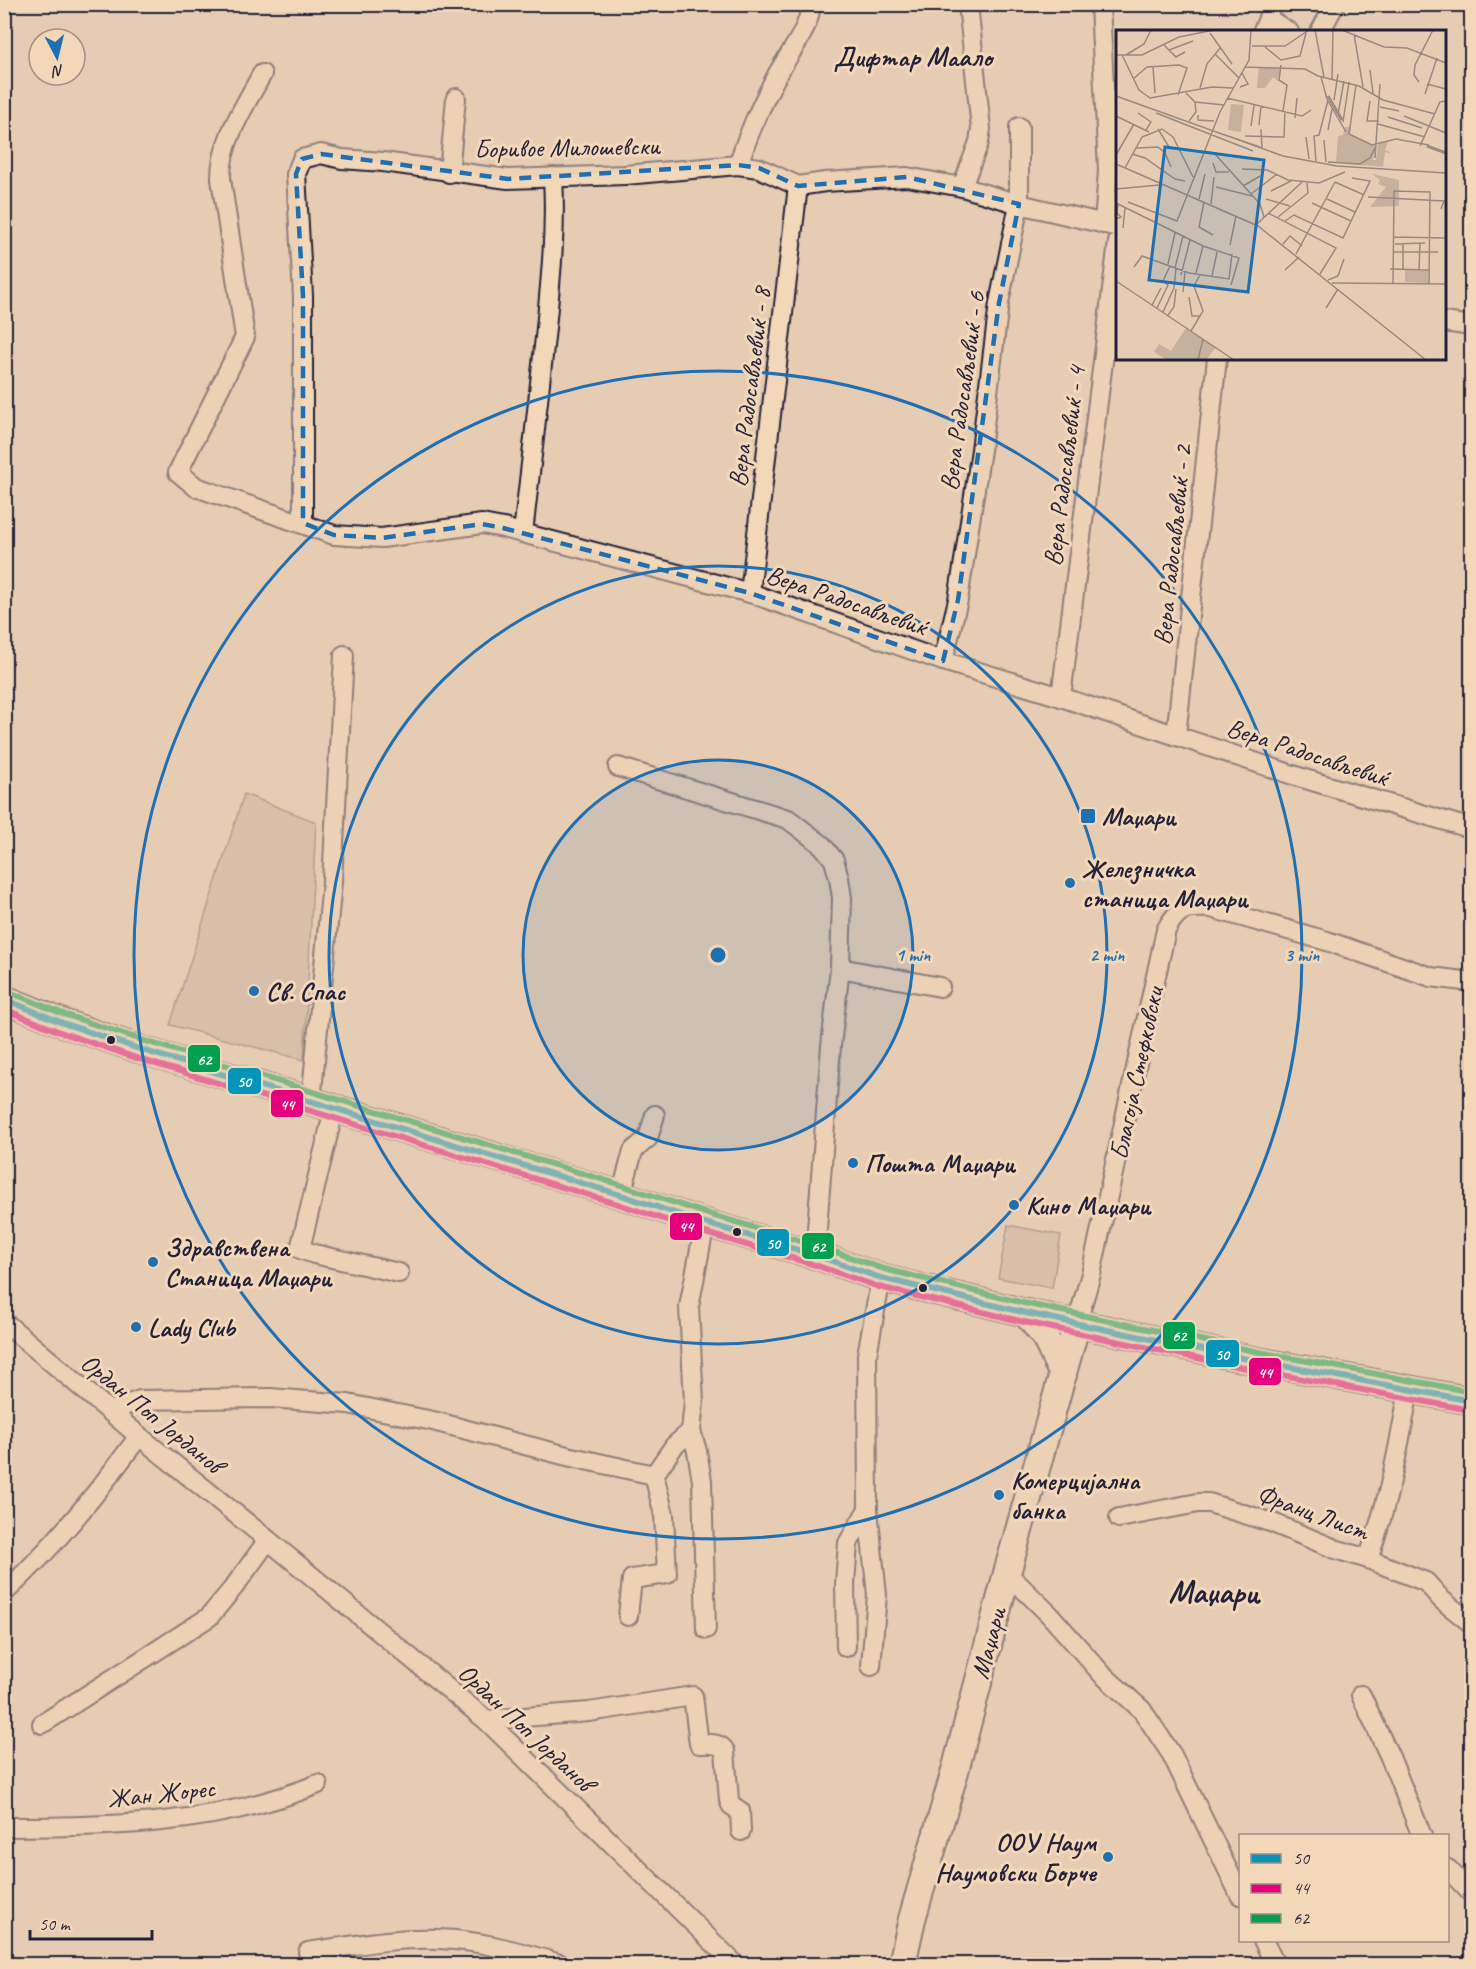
<svg xmlns="http://www.w3.org/2000/svg" width="1476" height="1969" viewBox="0 0 1476 1969" font-family="Caveat,sans-serif">
<rect width="100%" height="100%" fill="#e6ccb2"/>
<filter id="ink" filterUnits="userSpaceOnUse"><feTurbulence type="fractalNoise" baseFrequency=".0167" numOctaves="2"/><feDisplacementMap in="SourceGraphic" scale="12" xChannelSelector="R" yChannelSelector="G"/><feConvolveMatrix kernelMatrix="1 2 1 2 8 2 1 2 1" color-interpolation-filters="sRGB"/></filter>
<g filter="url(#ink)">
<g fill="#c6b09e" stroke="#74696c" stroke-width="1.5">
<path d="M 244,794 L 316,822 L 304,1060 L 170,1025 Z"/>
<path d="M 1008,1225 L 1061,1235 L 1052,1288 L 998,1278 Z"/>
</g>
<g fill="none" stroke-linecap="round" stroke-linejoin="round">
<defs>
<g id="street">
<path d="M 1100,4 L 1108,171 L 1104,224"/>
<path d="M 1268,19 L 1289,32"/>
<path d="M 1262,32 L 1268,19 L 1270,4"/>
<path d="M 1320,32 L 1335,4"/>
<path d="M 262,74 C 245,106 220,142 221,179 L 245,337 L 178,472 L 196,487 L 334,535 L 382,538 L 482,524 L 503,528 L 750,593 L 943,661 L 1061,697 L 1302,778 L 1472,829"/>
<path d="M 738,165 C 748,134 761,105 777,75 C 789,53 809,31 811,4"/>
<path d="M 449,173 L 456,98"/>
<path d="M 962,187 L 979,142 L 981,129 L 968,4"/>
<path d="M 1444,322 L 1472,326"/>
<path d="M 303,523 L 303,296 L 296,174 L 302,159 L 321,154 L 342,159 L 383,162 L 508,179 L 625,175 L 738,165 L 759,168 L 798,186 L 825,182 L 907,177 L 962,187 L 1019,204 L 1118,227"/>
<path d="M 523,533 C 531,465 539,396 546,328 C 551,278 556,227 553,177"/>
<path d="M 750,593 L 798,186"/>
<path d="M 943,661 L 958,600 L 981,450 L 999,303 L 1019,204 L 1019,127"/>
<path d="M 1061,697 L 1118,242"/>
<path d="M 1176,736 L 1217,358"/>
<path d="M 618,767 L 788,819 L 822,845 L 834,860 L 839,878 L 842,898 L 840,968 L 831,1046 L 815,1255"/>
<path d="M 840,968 L 940,987"/>
<path d="M 311,1102 L 332,882 L 344,655"/>
<path d="M 334,1110 L 300,1249 L 314,1254 L 399,1273"/>
<path d="M 621,1195 L 633,1151 L 648,1138 L 655,1115"/>
<path d="M 705,1223 L 689,1307 L 694,1402 L 691,1431 L 697,1451 L 702,1481 L 706,1629"/>
<path d="M 4,1322 L 139,1436 L 268,1540 L 486,1720 L 735,1964"/>
<path d="M 1077,1323 L 1091,1274 L 1166,930 C 1178,907 1186,907 1211,908 L 1327,941 L 1431,977 L 1472,982"/>
<path d="M 111,1411 L 140,1400 L 270,1398 L 348,1404 L 433,1421 L 567,1456 L 654,1475"/>
<path d="M 868,1510 L 877,1595 L 871,1666"/>
<path d="M 1119,1518 L 1198,1503 L 1209,1503 L 1273,1523 L 1335,1549 L 1368,1559 L 1426,1582 L 1442,1600 L 1472,1624"/>
<path d="M 1368,1559 C 1388,1504 1399,1447 1409,1389"/>
<path d="M 1007,1573 L 1049,1614 L 1102,1674 L 1142,1710 L 1172,1755 L 1240,1895"/>
<path d="M 4,1593 C 55,1546 98,1492 139,1436"/>
<path d="M 628,1616 L 632,1579 L 667,1574 L 664,1515 L 654,1475 L 674,1446 L 691,1431"/>
<path d="M 846,1647 L 845,1584 L 848,1543 L 868,1509 L 867,1355 L 881,1278"/>
<path d="M 1361,1695 L 1390,1757 L 1422,1836"/>
<path d="M 486,1720 L 589,1712 L 693,1696 L 699,1744 C 708,1744 720,1742 725,1751 L 729,1800 L 731,1805 L 740,1811 L 741,1831"/>
<path d="M 42,1724 L 209,1617 L 234,1587 L 268,1540"/>
<path d="M 4,1827 C 111,1827 218,1825 318,1784"/>
<path d="M 1448,1869 L 1472,1894"/>
<path d="M 1263,1940 L 1275,1964"/>
<path d="M 308,1952 C 351,1946 395,1937 438,1939 C 479,1940 521,1952 560,1964"/>
</g>
<g id="secondary">
<path d="M 4,999 L 63,1023 L 142,1050 L 621,1195 L 705,1223 L 815,1255 L 881,1278 L 1026,1313 L 1257,1361 L 1472,1401"/>
<path d="M 1026,1313 L 1045,1337 L 1063,1375"/>
<path d="M 902,1964 L 912,1919 L 955,1771 L 1007,1573 L 1077,1323"/>
</g>
</defs>
<use href="#street" stroke="#22223b" stroke-width="22"/>
<use href="#secondary" stroke="#22223b" stroke-width="30"/>
<use href="#street" stroke="#f3d7b9" stroke-width="18"/>
<use href="#secondary" stroke="#f3d7b9" stroke-width="26"/>
<defs>
<path id="bus-1" d="M 4,999 L 63,1023 L 142,1050 L 621,1195 L 705,1223 L 815,1255 L 881,1278 L 1026,1313 L 1257,1361 L 1472,1401"/>
<path id="bus-2" d="M 4,1009 L 60,1032 L 139,1059 L 618,1204 L 702,1232 L 812,1264 L 879,1287 L 1024,1322 L 1255,1370 L 1470,1410"/>
<path id="bus-3" d="M 7,991 L 66,1015 L 145,1041 L 624,1186 L 708,1214 L 818,1246 L 884,1269 L 1028,1304 L 1259,1352 L 1472,1392"/>
</defs>
<use href="#bus-1" stroke="#f3d7b9" stroke-width="10"/>
<use href="#bus-2" stroke="#f3d7b9" stroke-width="10"/>
<use href="#bus-3" stroke="#f3d7b9" stroke-width="10"/>
<use href="#bus-1" stroke="#0595b8" stroke-width="6"/>
<use href="#bus-2" stroke="#e5007d" stroke-width="6"/>
<use href="#bus-3" stroke="#029f50" stroke-width="6"/>
</g>
</g>
<path d="M0 0H1476V1969H0ZM 321,154 L 508,179 L 738,165 L 759,168 L 798,186 L 907,177 L 1019,204 L 999,303 L 958,600 L 943,661 L 750,593 L 503,528 L 482,524 L 382,538 L 334,535 L 303,523 L 303,296 L 296,174 L 302,159 Z" fill="#e6ccb2" fill-opacity=".55" fill-rule="evenodd"/>
<path fill="none" stroke="#1f6fb2" stroke-width="4.5" stroke-dasharray="12 8" stroke-linejoin="round" d="M 321,154 L 508,179 L 738,165 L 759,168 L 798,186 L 907,177 L 1019,204 L 999,303 L 958,600 L 943,661 L 750,593 L 503,528 L 482,524 L 382,538 L 334,535 L 303,523 L 303,296 L 296,174 L 302,159 Z"/>
<circle cx="718" cy="955" r="195" fill="#1f6fb2" fill-opacity=".12"/>
<g fill="none" stroke="#1f6fb2" stroke-width="3">
<circle cx="718" cy="955" r="195"/>
<circle cx="718" cy="955" r="389"/>
<circle cx="718" cy="955" r="584"/>
</g>
<g fill="#1f6fb2" stroke="#f3d7b9" stroke-width="2">
<rect x="1080" y="808" width="16" height="16" rx="3"/>
<circle cx="1070" cy="883" r="6"/>
<circle cx="254" cy="991" r="6"/>
<circle cx="853" cy="1163" r="6"/>
<circle cx="1014" cy="1205" r="6"/>
<circle cx="153" cy="1262" r="6"/>
<circle cx="136" cy="1327" r="6"/>
<circle cx="999" cy="1495" r="6"/>
<circle cx="1108" cy="1857" r="6"/>
</g>
<g fill="#22223b" stroke="#f3d7b9" stroke-width="2">
<circle cx="111" cy="1040" r="5"/>
<circle cx="737" cy="1232" r="5"/>
<circle cx="923" cy="1288" r="5"/>
</g>
<g text-anchor="middle" stroke-width="6" stroke-linejoin="round" paint-order="stroke">
<g font-size="26" fill="#22223b" stroke="#f3d7b9">
<text transform="translate(567 147) rotate(-1)" y="9">Боривое Милошевски</text>
<text transform="translate(749 387) rotate(-83)" y="9">Вера Радосављевиќ - 8</text>
<text transform="translate(962 391) rotate(-82)" y="9">Вера Радосављевиќ - 6</text>
<text transform="translate(1064 466) rotate(-83)" y="9">Вера Радосављевиќ - 4</text>
<text transform="translate(1172 545) rotate(-84)" y="9">Вера Радосављевиќ - 2</text>
<text transform="translate(847 600) rotate(19)" y="9">Вера Радосављевиќ</text>
<text transform="translate(1308 752) rotate(18)" y="9">Вера Радосављевиќ</text>
<text transform="translate(1136 1073) rotate(-78)" y="9">Благоја Стефковски</text>
<text transform="translate(152 1413) rotate(39)" y="9">Ордан Поп Јорданов</text>
<text transform="translate(1313 1512) rotate(20)" y="9">Франц Лист</text>
<text transform="translate(988 1643) rotate(-75)" y="9">Маџари</text>
<text transform="translate(526 1727) rotate(43)" y="9">Ордан Поп Јорданов</text>
<text transform="translate(161 1793) rotate(-6)" y="9">Жан Жорес</text>
</g>
<g font-size="26" font-weight="bold" fill="#22223b" stroke="#f3d7b9" text-anchor="start">
<text x="1102" y="825">Маџари</text>
<text x="1082" y="877">Железничка<tspan x="1082" dy="30">станица Маџари</tspan></text>
<text x="266" y="1000">Св. Спас</text>
<text x="865" y="1172">Пошта Маџари</text>
<text x="1026" y="1214">Кино Маџари</text>
<text x="165" y="1256">Здравствена<tspan x="165" dy="30">Станица Маџари</tspan></text>
<text x="148" y="1336">Lady Club</text>
<text x="1011" y="1489">Комерцијална<tspan x="1011" dy="30">банка</tspan></text>
<text x="1096" y="1851" text-anchor="end">ООУ Наум<tspan x="1096" dy="30">Наумовски Борче</tspan></text>
</g>
<g font-size="27" font-weight="bold" fill="#22223b" stroke="#f3d7b9">
<text x="913" y="66">Дифтар Маало</text>
</g>
<g font-size="32" font-weight="bold" fill="#22223b" stroke="#f3d7b9">
<text x="1214" y="1603">Маџари</text>
</g>
</g>
<g transform="translate(1116 30)">
<rect width="330" height="330" fill="#e6ccb2"/>
<path d="M 143,37 L 164,38 L 162,51 L 157,47 L 149,58 L 141,58 ZM 115,74 L 128,75 L 125,102 L 112,100 ZM 229,97 L 235,97 L 234,104 L 260,116 L 257,130 L 260,130 L 262,114 L 272,112 L 269,120 L 277,124 L 269,122 L 267,137 L 330,142 L 220,133 L 222,106 L 227,105 ZM 256,144 L 283,150 L 283,176 L 254,177 L 270,157 L 262,154 L 264,150 ZM 289,240 L 312,240 L 312,253 L 289,252 ZM 70,298 L 100,317 L 90,330 L 51,330 L 38,322 L 43,314 L 55,321 Z" fill="#c6b09e"/>
<path fill="none" stroke="#9b8b84" stroke-width="3" d="M 212,66 L 226,90M 311,116 L 330,123"/>
<path fill="none" stroke="#988882" stroke-width="1.5" d="M 199,0 L 208,47M 226,0 L 268,17 L 291,18 L 330,33M 94,3 L 116,34M 238,4 L 247,57M 48,15 L 60,27 L 69,22M 136,16 L 169,16 L 193,0M 149,17 L 165,30 L 184,26 L 190,3M 53,20 L 77,11M 99,24 L 123,48M 0,25 L 26,25 L 63,7 L 98,0M 6,25 L 23,60 L 34,68 L 96,57 L 117,58M 10,25 L 28,14 L 35,0M 165,35 L 163,50 L 171,55 L 167,81M 37,37 L 39,63M 129,37 L 189,39 L 202,46 L 243,56 L 267,70 L 319,84M 254,40 L 257,63M 205,47 L 211,69 L 230,102M 17,49 L 31,37 L 63,35 L 71,38 L 62,65M 216,49 L 217,0M 303,52 L 298,45 L 299,35 L 317,0M 311,54 L 330,59M 240,55 L 233,104 L 256,115 L 280,109 L 313,115M 124,57 L 132,54 L 126,43M 84,58 L 91,34 L 105,17M 70,63 L 79,72 L 108,75M 309,64 L 321,28M 0,66 L 167,126 L 221,136 L 330,143M 111,68 L 186,86 L 195,80M 218,70 L 222,44M 254,71 L 251,91 L 263,91M 264,77 L 283,81M 22,83 L 35,92 L 30,100M 40,83 L 137,121M 222,84 L 228,51M 82,85 L 82,90 L 98,91M 0,86 L 33,102M 288,86 L 330,103M 272,87 L 306,98M 179,88 L 181,68M 73,91 L 80,82 L 79,72M 227,92 L 233,52M 262,94 L 309,107M 143,95 L 145,76M 135,96 L 138,75M 42,99 L 53,117M 145,99 L 146,118M 212,100 L 216,79M 103,103 L 144,117M 129,106 L 168,107 L 169,81M 190,107 L 193,129M 208,110 L 210,132M 304,116 L 324,72 L 330,71M 20,118 L 42,117 L 49,123 L 55,137M 88,121 L 98,123 L 144,174 L 148,187M 98,123 L 128,128M 16,124 L 29,128 L 59,149 L 69,151M 0,125 L 18,94M 259,128 L 264,54M 200,131 L 198,106 L 203,105 L 212,70M 212,132 L 244,134 L 254,128 L 260,116M 97,133 L 100,142 L 113,142M 0,134 L 142,196 L 310,330M 9,138 L 26,107 L 46,99 L 57,107 L 77,147M 126,139 L 151,140 L 172,150 L 203,153 L 229,142M 219,152 L 248,165M 127,156 L 144,146M 100,157 L 136,166M 0,159 L 43,155M 155,161 L 175,151M 135,164 L 161,144M 252,167 L 328,171 L 325,179M 83,169 L 89,144M 150,169 L 174,176M 211,169 L 239,182M 12,172 L 61,191 L 104,82 L 133,30 L 135,0M 88,172 L 83,197 L 97,205M 0,173 L 87,216 L 123,228 L 115,255M 196,173 L 235,191M 95,174 L 98,147M 152,183 L 220,218 L 204,244M 162,187 L 192,163 L 191,153M 0,189 L 5,187 L 1,183 L 2,174M 169,191 L 178,185 L 227,208 L 254,151 L 236,148M 140,195 L 186,152M 7,198 L 9,178M 277,207 L 330,208M 287,213 L 287,239M 167,214 L 174,206 L 186,216M 279,214 L 309,213M 114,215 L 120,186M 277,222 L 322,222M 180,224 L 219,152M 52,234 L 59,203M 18,237 L 26,226 L 73,243 L 113,249 L 116,224M 59,238 L 67,206M 274,239 L 313,240M 169,240 L 183,227M 303,240 L 304,213M 80,243 L 87,216M 65,245 L 74,210M 96,246 L 101,222M 212,250 L 222,246 L 228,229M 0,251 L 118,330M 216,253 L 330,254M 277,253 L 278,161 L 314,162 L 313,254M 67,262 L 69,242M 73,267 L 76,286 L 84,286M 36,275 L 45,258M 41,278 L 52,255 L 47,251 L 54,236M 210,278 L 222,259M 47,282 L 58,258 L 60,238M 52,285 L 58,277 L 60,259M 75,301 L 87,281 L 78,256 L 84,245M 82,330 L 87,309"/>
<path fill="#1f6fb2" fill-opacity="0.15" stroke="#1f6fb2" stroke-width="3" d="M 49,117 L 148,130 L 132,262 L 33,250 Z"/>
<rect width="330" height="330" fill="none" stroke="#22223b" stroke-width="3"/>
</g>
<circle cx="718" cy="955" r="9" fill="#1f6fb2" stroke="#f3d7b9" stroke-width="3"/>
<g font-size="18" text-anchor="middle" font-weight="bold" fill="#1f6fb2" stroke="#f3d7b9" stroke-width="6" stroke-linejoin="round" paint-order="stroke">
<text x="913" y="961">1 min</text>
<text x="1107" y="961">2 min</text>
<text x="1302" y="961">3 min</text>
</g>
<g stroke="#f3d7b9" stroke-width="2">
<rect x="187" y="1044" width="34" height="29" rx="6" fill="#029f50"/>
<rect x="227" y="1067" width="35" height="28" rx="6" fill="#0595b8"/>
<rect x="270" y="1089" width="34" height="29" rx="6" fill="#e5007d"/>
<rect x="669" y="1212" width="34" height="29" rx="6" fill="#e5007d"/>
<rect x="756" y="1228" width="34" height="29" rx="6" fill="#0595b8"/>
<rect x="801" y="1232" width="34" height="28" rx="6" fill="#029f50"/>
<rect x="1162" y="1321" width="34" height="29" rx="6" fill="#029f50"/>
<rect x="1205" y="1339" width="35" height="29" rx="6" fill="#0595b8"/>
<rect x="1248" y="1357" width="34" height="29" rx="6" fill="#e5007d"/>
</g>
<g font-size="16" text-anchor="middle" font-weight="bold" fill="#fff">
<text x="204" y="1065">62</text>
<text x="244" y="1087">50</text>
<text x="287" y="1110">44</text>
<text x="686" y="1232">44</text>
<text x="773" y="1249">50</text>
<text x="818" y="1252">62</text>
<text x="1179" y="1341">62</text>
<text x="1222" y="1360">50</text>
<text x="1265" y="1378">44</text>
</g>
<rect width="1476" height="1969" fill="none" stroke="#f3d7b9" stroke-width="24"/>
<rect x="12" y="12" width="1452" height="1945" fill="none" stroke="#22223b" stroke-width="2" filter="url(#ink)"/>
<rect x="1239" y="1834" width="210" height="108" fill="#f3d7b9" stroke="#9f8f87" stroke-width="1.5"/>
<rect x="1251" y="1854" width="30" height="9" fill="#0595b8" stroke="#9f8f87" stroke-width="1.5"/>
<text x="1293" y="1864" font-size="18" fill="#22223b">50</text>
<rect x="1251" y="1884" width="30" height="9" fill="#e5007d" stroke="#9f8f87" stroke-width="1.5"/>
<text x="1293" y="1894" font-size="18" fill="#22223b">44</text>
<rect x="1251" y="1914" width="30" height="9" fill="#029f50" stroke="#9f8f87" stroke-width="1.5"/>
<text x="1293" y="1924" font-size="18" fill="#22223b">62</text>
<g transform="translate(57 57) rotate(173)"><circle r="28" fill="#f3d7b9" stroke="#9f8f87" stroke-width="1.5"/>
<path d="M0-4.5L10 22L0 15L-10 22Z" fill="#1f6fb2"/>
<text y="-9" font-size="16" font-weight="bold" text-anchor="middle" fill="#22223b">N</text>
</g>
<path d="M30 1930v9h122v-9" fill="none" stroke="#22223b" stroke-width="3"/>
<text x="39" y="1930" font-size="18" fill="#22223b" stroke="#f3d7b9" stroke-width="4.5" paint-order="stroke">50 m</text>
</svg>
